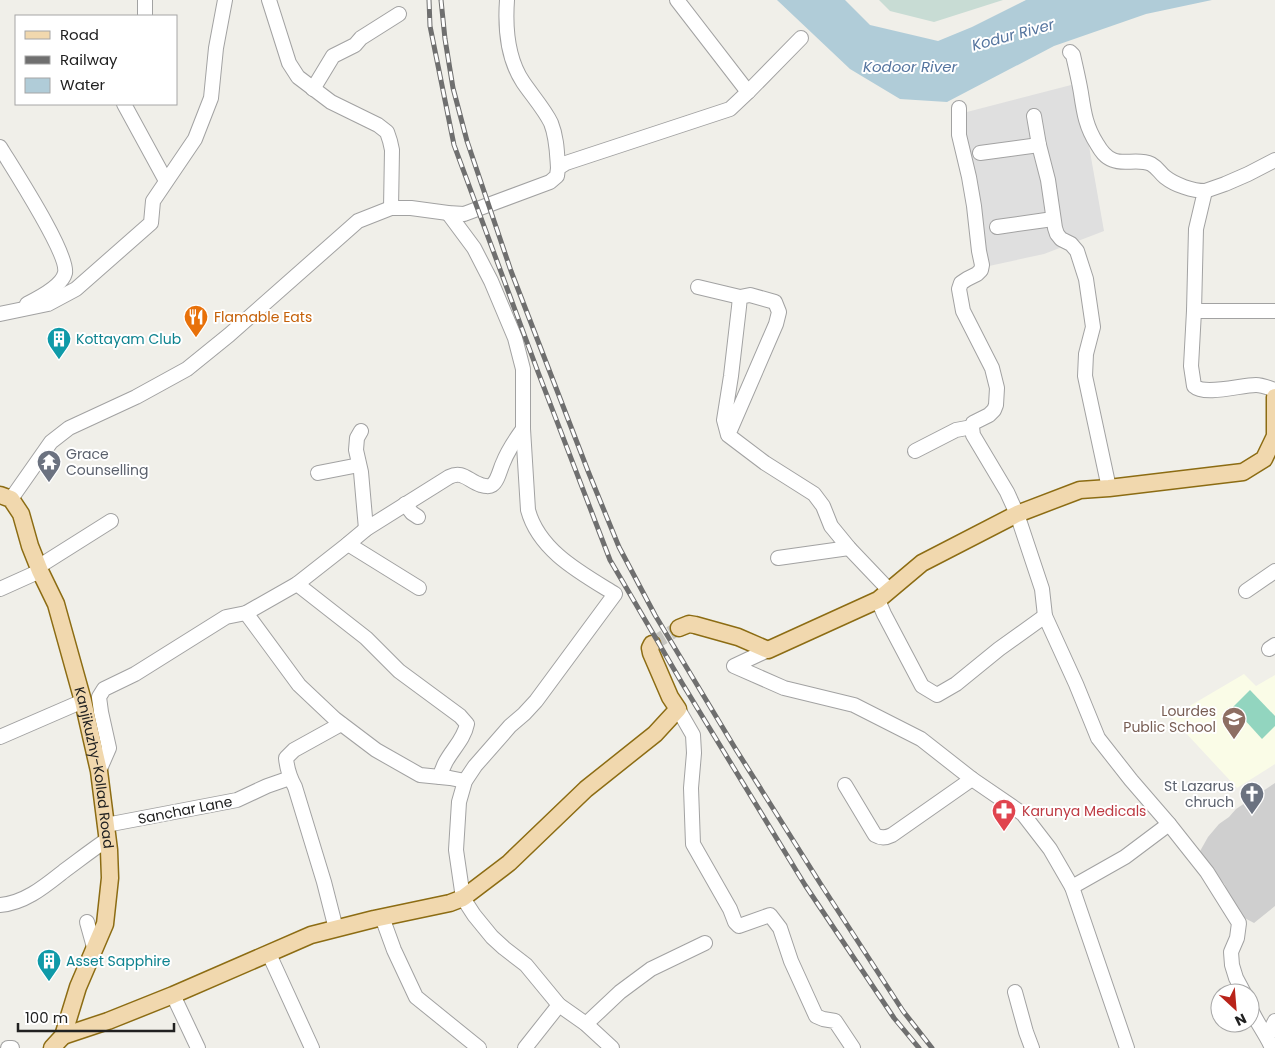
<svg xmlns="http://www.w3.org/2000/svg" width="1275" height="1048" viewBox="0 0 1275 1048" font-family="Poppins,sans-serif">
<rect width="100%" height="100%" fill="#f0efe9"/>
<path fill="#dfdfdf" d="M 1075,84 L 1076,110 L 1089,146 L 1104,231 L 1044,254 L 989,266 L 983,254 L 962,136 L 963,113 Z"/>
<path fill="#fafce7" d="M 1244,674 L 1256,686 L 1275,675 L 1275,764 L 1237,788 L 1171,717 Z"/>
<path fill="#cfcfcf" d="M 1275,783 L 1275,906 L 1254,923 L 1239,915 L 1226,895 L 1225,885 L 1199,853 L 1208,837 L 1219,824 L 1229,817 L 1236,809 Z"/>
<path fill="#c8dcd4" d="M 879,0 L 1003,0 L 934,22 L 890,11 Z"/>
<path fill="#92d5bf" d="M 1250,690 L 1275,716 L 1275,726 L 1262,739 L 1233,707 Z"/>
<path fill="#b0ccd8" d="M 777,0 L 845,0 L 870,25 L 938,41 L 972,27 L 1026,0 L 1212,0 L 1146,14 L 1054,46 L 947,102 L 900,99 L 850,69 Z"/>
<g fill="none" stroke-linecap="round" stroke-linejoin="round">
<path stroke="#c7c6c1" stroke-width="14" stroke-dasharray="14 7" stroke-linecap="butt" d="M 652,644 L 679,628"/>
<defs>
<g id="minor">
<path d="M 269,0 L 289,63 L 298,77 L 331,102 L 378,125 L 387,132 L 390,141 L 392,150 L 391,208"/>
<path d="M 507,0 C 505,28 507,58 523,82 C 531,94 545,110 551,123 C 557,138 557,153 558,168"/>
<path d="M 677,0 L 748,92"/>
<path d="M 145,16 L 145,0"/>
<path d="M 1070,52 L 1073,55 C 1076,68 1079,81 1081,93 C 1084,113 1086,127 1097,144 C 1101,151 1105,157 1113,160 C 1124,165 1138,158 1151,164 C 1158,168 1159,172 1165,177 C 1175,185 1193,191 1205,191 L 1196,229 L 1194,311 L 1191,366 L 1194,386 C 1205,396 1241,385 1256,385 C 1262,385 1269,388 1275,390"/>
<path d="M 313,89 L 333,56 L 355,45 L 361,38 L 399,14"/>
<path d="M 124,104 L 166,181"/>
<path d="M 959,108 L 959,135 L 969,177 L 974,206 L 979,251 L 982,265 L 981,270 L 977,274 L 967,279 L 961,283 L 959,289 L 963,311 L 992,368 L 997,388 L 996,405 L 994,410 L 989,415 L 973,423 L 972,427 L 973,435 L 1007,492 L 1017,514 L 1042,589 L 1045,616 L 1076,684 L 1098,738 L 1131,780 L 1169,824 L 1125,857 L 1072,887"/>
<path d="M 1034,116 L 1039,145 L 1048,180 L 1055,228 L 1057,234 L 1061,239 L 1071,244 L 1077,251 L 1086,279 L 1093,327 L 1086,354 L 1085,376 L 1109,488"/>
<path d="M 0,147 C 12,167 69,254 65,273 C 62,286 37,299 27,304"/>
<path d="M 980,153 L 1039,145"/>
<path d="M 1205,191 L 1225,184 L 1248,174 L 1275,160"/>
<path d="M 448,213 L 474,248 L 491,281 L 515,338 L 523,369 L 523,429 L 528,510 C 539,551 581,573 615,594 L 536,701 L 524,714 L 510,726 L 475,766 L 465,781 L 459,802 L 456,850 L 463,898 L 474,915 L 492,937 L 504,948 L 526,965 L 559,1005 L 586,1024 L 612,1048"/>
<path d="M 997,227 L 1053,219"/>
<path d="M 698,287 L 740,297"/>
<path d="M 1194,311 L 1275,311"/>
<path d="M 0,314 L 48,304 L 76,289 L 151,223 L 153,201 L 195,139 L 211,98 L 216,48 L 225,0"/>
<path d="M 361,431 L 357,438 L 356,450 L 361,472 L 366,529"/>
<path d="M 728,435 L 776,324 L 779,312 L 775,302 L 750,295 L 740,297 L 739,307 L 731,376 L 724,420 L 728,435 L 765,463 L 814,494 L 823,506 L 831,526 L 849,548 L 889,590"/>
<path d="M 915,451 L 956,430 L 972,427"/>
<path d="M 318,473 L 359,465"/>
<path d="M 11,499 L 51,442 L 69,428 L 136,397 L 187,369 L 229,335 L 358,221 L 391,208 L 411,208 L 448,213 L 464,214 L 550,182 L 557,176 L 558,168 L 566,163 L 730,109 L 748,92 L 801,38"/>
<path d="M 405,504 L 412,513 L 418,517"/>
<path d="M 348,544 L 419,588"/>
<path d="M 778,558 L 849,548"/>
<path d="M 38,567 L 111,521"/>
<path d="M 297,584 L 366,638 L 399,671 L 460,716 L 467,724 C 463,744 445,754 440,777"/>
<path d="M 0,589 L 40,571"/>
<path d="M 1246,591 L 1275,571"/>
<path d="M 878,600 L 884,614 L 922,686 L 937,695 L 956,684 L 999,649 L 1045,616"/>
<path d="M 246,613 L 299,685 L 335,719 L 376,750 L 420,775 L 450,778 L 465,781"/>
<path d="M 1269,649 L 1275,645"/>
<path d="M 768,650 L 734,666 L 784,688 L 854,705 L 921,739 L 972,779 L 1023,814 L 1050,849 L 1072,887 L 1127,1048"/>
<path d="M 678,709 L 693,735 L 694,753 L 691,788 L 693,844 L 730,909 L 735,922 L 739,926 L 770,915 L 780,928 L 791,961 L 816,1016 L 823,1019 L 835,1021 L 853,1048"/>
<path d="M 0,737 L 83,701"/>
<path d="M 99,771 L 109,748 L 101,712 L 99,697 L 104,689 L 135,674 L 226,617 L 246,613 L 297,584 L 348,544 L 366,529 L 449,477 C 463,470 468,481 481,485 C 485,486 489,487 492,485 C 498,481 500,469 503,463 C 508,450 515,440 523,429"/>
<path d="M 845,785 L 875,835 C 880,838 886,838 892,835 L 972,779"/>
<path d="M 1169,824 L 1207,872 L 1239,923 L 1237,938 L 1231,952 L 1232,965 L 1236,978 L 1244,993"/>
<path d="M 106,825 L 237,800 L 267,786 L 290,778"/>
<path d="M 0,905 C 25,903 45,886 64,871 C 79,860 93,849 108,839"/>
<path d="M 382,917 L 394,950 L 416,997 L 479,1048"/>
<path d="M 87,922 L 94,947"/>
<path d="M 336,929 L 324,882 L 295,787 C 290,778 287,769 286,758 L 294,750 L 341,724"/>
<path d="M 269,954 L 312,1048"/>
<path d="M 1015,992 L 1026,1032 L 1032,1048"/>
<path d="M 173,995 L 198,1048"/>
<path d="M 1250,1007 C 1256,1022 1266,1034 1272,1048"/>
<path d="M 586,1024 L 620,992 L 651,969 L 705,943"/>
<path d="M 1267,1037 L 1275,1021"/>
<path d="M 8,1048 L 12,1048"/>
<path d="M 525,1048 L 559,1005"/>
</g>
<g id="major">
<path id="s1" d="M 0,495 L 11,499 L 21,514 L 30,546 L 40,571 L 56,604 L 83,701 L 99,771 L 109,850 L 110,878 L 105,924 L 78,987 L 63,1036 L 52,1048"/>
<path d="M 679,628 L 689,624 L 695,625 L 738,637 L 768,650 L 878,600 L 922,563 L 1017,514 L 1080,490 L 1109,488 L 1243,472 L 1264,459 L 1275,436 L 1275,397"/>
<path d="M 63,1036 L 108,1021 L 173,995 L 311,935 L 374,919 L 450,903 L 463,898 L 509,863 L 586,789 L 655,734 L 678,709 L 670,697 L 651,653 L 650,648 L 652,644"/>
</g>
</defs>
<use href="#minor" stroke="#a2a2a2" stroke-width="16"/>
<use href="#major" stroke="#8c6c13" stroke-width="19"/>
<use href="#minor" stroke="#fff" stroke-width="14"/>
<use href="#major" stroke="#f1d8ae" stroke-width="16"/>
<defs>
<g id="rail">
<path d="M 429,0 L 430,26 L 454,145 L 538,372 L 610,560 L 682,683 L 805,885 L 894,1018 L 919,1048"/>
<path d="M 441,0 L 445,39 L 453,88 L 467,141 L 511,271 L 588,471 L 619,547 L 655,615 L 735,748 L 820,883 L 903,1011 L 932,1048"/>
</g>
</defs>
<use href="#rail" stroke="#6f6f6f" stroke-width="5"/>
<use href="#rail" stroke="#fff" stroke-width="3" stroke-dasharray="9" stroke-linecap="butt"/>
</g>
<defs>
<symbol id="restaurant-pin" viewBox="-11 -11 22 30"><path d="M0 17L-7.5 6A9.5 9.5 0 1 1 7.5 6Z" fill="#e8710a" stroke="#fff"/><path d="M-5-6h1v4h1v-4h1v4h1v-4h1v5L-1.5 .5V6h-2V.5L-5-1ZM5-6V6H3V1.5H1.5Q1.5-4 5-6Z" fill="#fff"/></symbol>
<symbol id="building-pin" viewBox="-11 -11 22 30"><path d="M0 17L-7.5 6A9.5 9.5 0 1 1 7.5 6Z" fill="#0f9aa8" stroke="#fff"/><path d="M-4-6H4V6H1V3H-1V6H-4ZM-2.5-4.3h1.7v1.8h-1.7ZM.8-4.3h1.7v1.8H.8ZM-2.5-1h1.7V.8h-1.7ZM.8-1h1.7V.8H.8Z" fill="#fff"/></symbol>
<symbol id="temple-pin" viewBox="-11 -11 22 30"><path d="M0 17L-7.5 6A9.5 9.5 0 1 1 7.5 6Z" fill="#6b7280" stroke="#fff"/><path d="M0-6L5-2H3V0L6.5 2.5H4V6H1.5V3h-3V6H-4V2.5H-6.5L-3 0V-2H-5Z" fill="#fff"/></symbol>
<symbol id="school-pin" viewBox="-11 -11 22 30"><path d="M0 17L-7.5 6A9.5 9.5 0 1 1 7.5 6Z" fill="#8d6e63" stroke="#fff"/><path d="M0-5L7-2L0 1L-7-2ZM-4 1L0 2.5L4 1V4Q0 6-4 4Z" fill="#fff"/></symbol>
<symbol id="church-pin" viewBox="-11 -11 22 30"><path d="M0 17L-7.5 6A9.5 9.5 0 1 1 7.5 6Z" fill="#6b7280" stroke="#fff"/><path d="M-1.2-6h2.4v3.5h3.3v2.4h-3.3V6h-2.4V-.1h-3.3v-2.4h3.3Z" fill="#fff"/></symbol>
<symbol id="pharmacy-pin" viewBox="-11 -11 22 30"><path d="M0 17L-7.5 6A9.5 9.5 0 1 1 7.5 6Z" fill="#e0444e" stroke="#fff"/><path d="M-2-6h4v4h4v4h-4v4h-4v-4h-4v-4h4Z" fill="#fff"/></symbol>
</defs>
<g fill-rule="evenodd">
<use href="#restaurant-pin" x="182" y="303" width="28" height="38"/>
<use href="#building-pin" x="45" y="325" width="28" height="38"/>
<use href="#temple-pin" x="35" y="448" width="28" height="38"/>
<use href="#school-pin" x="1220" y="705" width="28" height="38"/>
<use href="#church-pin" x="1238" y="780" width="28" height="38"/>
<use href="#pharmacy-pin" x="990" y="797" width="28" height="38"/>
<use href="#building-pin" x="35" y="947" width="28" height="38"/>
</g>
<g text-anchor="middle" stroke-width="4" stroke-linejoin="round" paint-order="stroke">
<g font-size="14" fill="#c56008" stroke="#fff" text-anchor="start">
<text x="214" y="322">Flamable Eats</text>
</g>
<g font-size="14" fill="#0d838f" stroke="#fff" text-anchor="start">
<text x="76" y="344">Kottayam Club</text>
<text x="66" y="966">Asset Sapphire</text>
</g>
<g font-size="14" fill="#5b616d" stroke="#fff" text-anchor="start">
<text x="66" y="459">Grace<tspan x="66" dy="16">Counselling</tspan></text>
<text x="1234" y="791" text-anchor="end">St Lazarus<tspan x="1234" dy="16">chruch</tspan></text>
</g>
<g font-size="14" fill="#785e54" stroke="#fff" text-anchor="end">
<text x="1216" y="716">Lourdes<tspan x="1216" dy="16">Public School</tspan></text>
</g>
<g font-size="14" fill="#212121" stroke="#fff">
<text dy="5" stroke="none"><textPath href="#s1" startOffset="295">Kanjikuzhy-Kollad Road</textPath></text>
<text transform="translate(185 810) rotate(-11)" y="5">Sanchar Lane</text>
</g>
<g font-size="14" fill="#be3a42" stroke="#fff" text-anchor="start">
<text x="1022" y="816">Karunya Medicals</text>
</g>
<g font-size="15" font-style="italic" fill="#55759f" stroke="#fff">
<text transform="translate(1013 35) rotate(-15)" y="5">Kodur River</text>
<text x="910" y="72">Kodoor River</text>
</g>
</g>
<rect x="15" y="15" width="162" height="90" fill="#ffffff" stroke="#a6a6a6"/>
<rect x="25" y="31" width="25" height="8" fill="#f1d8ae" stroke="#a6a6a6"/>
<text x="60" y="40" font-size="15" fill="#212121">Road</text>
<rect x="25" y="56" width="25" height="8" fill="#6f6f6f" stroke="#a6a6a6"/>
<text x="60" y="65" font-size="15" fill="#212121">Railway</text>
<rect x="25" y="78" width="25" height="15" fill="#b0ccd8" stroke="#a6a6a6"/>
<text x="60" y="90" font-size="15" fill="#212121">Water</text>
<g transform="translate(1235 1008) rotate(154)"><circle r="24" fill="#ffffff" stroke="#a6a6a6"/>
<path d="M0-4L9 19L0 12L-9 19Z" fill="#b9241a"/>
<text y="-8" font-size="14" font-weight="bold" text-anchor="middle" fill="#212121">N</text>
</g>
<path d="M18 1023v8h156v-8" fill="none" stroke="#212121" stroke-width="2.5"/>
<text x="25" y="1023" font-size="15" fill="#212121" stroke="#ffffff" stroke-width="4" paint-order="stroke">100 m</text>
</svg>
